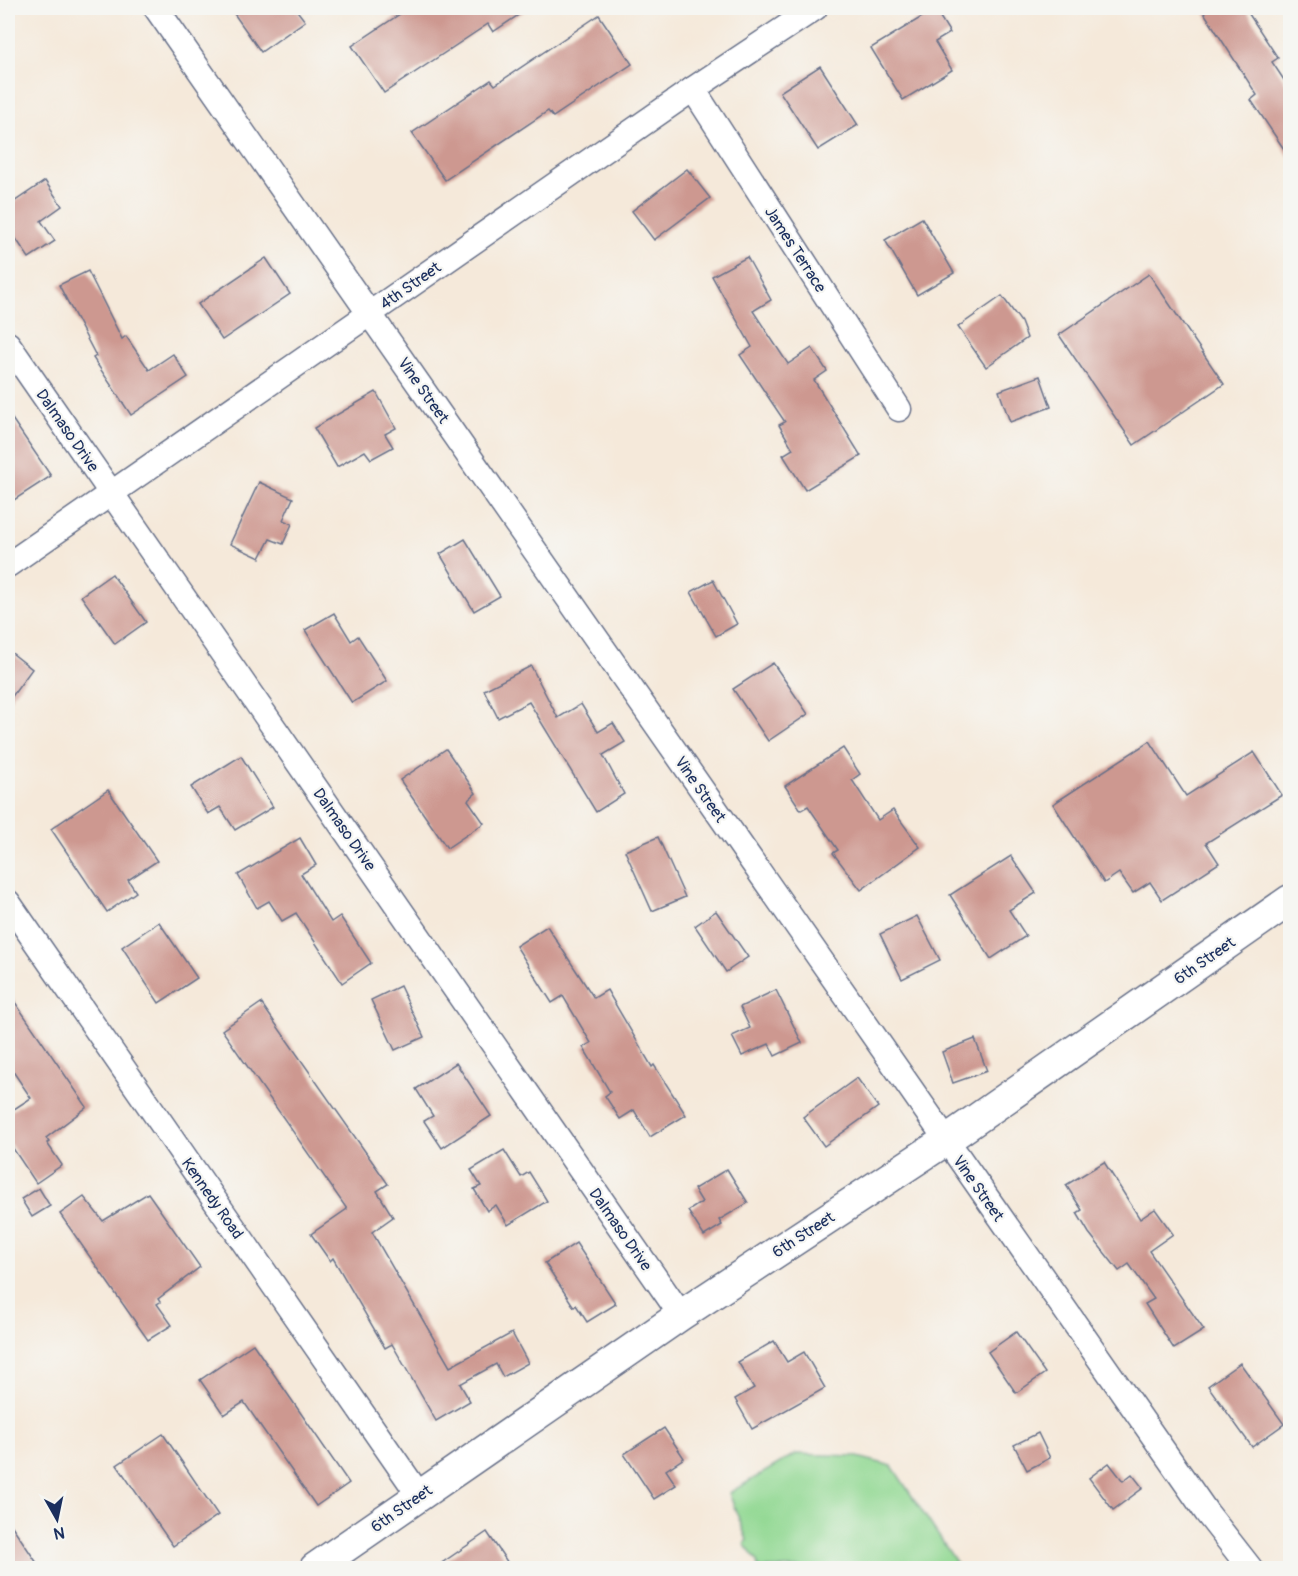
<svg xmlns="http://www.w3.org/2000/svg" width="1298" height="1576" viewBox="0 0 1298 1576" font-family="Pangolin,sans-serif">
<rect width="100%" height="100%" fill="#f6f6f2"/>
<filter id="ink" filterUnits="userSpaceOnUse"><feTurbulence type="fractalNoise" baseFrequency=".0167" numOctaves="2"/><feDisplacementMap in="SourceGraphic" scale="12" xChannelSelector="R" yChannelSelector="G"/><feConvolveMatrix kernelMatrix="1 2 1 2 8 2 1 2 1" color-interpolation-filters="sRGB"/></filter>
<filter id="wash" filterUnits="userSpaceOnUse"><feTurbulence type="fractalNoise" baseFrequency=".008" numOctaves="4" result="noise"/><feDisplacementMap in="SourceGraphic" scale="24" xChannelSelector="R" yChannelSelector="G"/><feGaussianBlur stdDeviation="1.35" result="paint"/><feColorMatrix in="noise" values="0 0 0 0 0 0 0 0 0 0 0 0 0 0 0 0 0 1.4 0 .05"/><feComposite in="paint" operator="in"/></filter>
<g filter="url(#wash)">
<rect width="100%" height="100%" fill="#f5e9da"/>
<path fill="#91d892" stroke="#568478" stroke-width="1.5" d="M 795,1454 L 854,1456 L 892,1466 L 960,1568 L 758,1568 L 757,1561 L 744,1544 L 747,1540 L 729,1493 Z"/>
<g id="blocks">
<g fill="#cd9890">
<path d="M 230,8 L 295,8 L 305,21 L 261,52 Z"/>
<path d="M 409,8 L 529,8 L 493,32 L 488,24 L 384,93 L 352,46 Z"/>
<path d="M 1201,8 L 1245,8 L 1278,58 L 1272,62 L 1290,89 L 1290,158 L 1251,100 L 1257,95 Z"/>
<path d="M 935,9 L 950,33 L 935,42 L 952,70 L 903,100 L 871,48 Z"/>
<path d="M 599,15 L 632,64 L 553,117 L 548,111 L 445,180 L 412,133 L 491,80 L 495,85 Z"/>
<path d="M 820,66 L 858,125 L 818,150 L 780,92 Z"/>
<path d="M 687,169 L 710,198 L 654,240 L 632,211 Z"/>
<path d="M 45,181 L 62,206 L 41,221 L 55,241 L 29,258 L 8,227 L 8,206 Z"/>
<path d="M 922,218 L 954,273 L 917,295 L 885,240 Z"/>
<path d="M 747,257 L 771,300 L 753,311 L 788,364 L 812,348 L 827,371 L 814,380 L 861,456 L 805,490 L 783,455 L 793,449 L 779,425 L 785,422 L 740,355 L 752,347 L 712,276 Z"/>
<path d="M 266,258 L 290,294 L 222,340 L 198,304 Z"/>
<path d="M 88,271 L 122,339 L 126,336 L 149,370 L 173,354 L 188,377 L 131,415 L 93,358 L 96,356 L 59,285 Z"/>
<path d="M 1149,274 L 1224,384 L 1134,445 L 1059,335 Z"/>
<path d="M 1002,296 L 1021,322 L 1027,338 L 986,367 L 958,327 Z"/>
<path d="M 1040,376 L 1051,407 L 1010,422 L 999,391 Z"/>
<path d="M 376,392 L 396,428 L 385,434 L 393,447 L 371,459 L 365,451 L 337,467 L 314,428 Z"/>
<path d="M 8,413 L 51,476 L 14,500 L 8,490 Z"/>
<path d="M 259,482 L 293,498 L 283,520 L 292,524 L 283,544 L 270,539 L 260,558 L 230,544 Z"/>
<path d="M 465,539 L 500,596 L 474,611 L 440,554 Z"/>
<path d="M 112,574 L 146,622 L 115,644 L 81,596 Z"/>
<path d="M 713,580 L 737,624 L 716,636 L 691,592 Z"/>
<path d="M 334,613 L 351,641 L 358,636 L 387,681 L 352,703 L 305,630 Z"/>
<path d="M 8,650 L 32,669 L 8,702 Z"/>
<path d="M 773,663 L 808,714 L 768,741 L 733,689 Z"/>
<path d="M 531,666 L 558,718 L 581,704 L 598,732 L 613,723 L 625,742 L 603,755 L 624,794 L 596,812 L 529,702 L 498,718 L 484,690 Z"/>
<path d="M 1150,741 L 1186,796 L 1254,752 L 1282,795 L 1206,843 L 1219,863 L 1162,900 L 1150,882 L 1133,893 L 1119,873 L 1104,883 L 1053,804 Z"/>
<path d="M 843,748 L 860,774 L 852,780 L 878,820 L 893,810 L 920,847 L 861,890 L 833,853 L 838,850 L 808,806 L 801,810 L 785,786 Z"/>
<path d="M 446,749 L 476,793 L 468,800 L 484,823 L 447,848 L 400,780 Z"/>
<path d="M 241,756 L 273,807 L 235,830 L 220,807 L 208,814 L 191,787 Z"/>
<path d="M 108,790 L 157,861 L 128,880 L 136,892 L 107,912 L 51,829 Z"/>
<path d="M 658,837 L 685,897 L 652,911 L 625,851 Z"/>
<path d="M 300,838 L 316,865 L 301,874 L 331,922 L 340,916 L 371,963 L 342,983 L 296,913 L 282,921 L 269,901 L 257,908 L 238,875 Z"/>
<path d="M 1011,856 L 1036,893 L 1009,910 L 1026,936 L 991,959 L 950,895 Z"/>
<path d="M 716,911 L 748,957 L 726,972 L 695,926 Z"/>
<path d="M 917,916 L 940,960 L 902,979 L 880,934 Z"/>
<path d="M 159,922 L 197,978 L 159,1003 L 122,947 Z"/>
<path d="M 547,926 L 594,998 L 607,990 L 652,1067 L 654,1065 L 686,1115 L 650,1137 L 634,1110 L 620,1119 L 605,1096 L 610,1092 L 583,1047 L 591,1043 L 563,996 L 552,1003 L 516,946 Z"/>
<path d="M 400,986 L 424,1037 L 395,1050 L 371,1000 Z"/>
<path d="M 776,990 L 802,1043 L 775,1056 L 769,1044 L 742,1056 L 732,1036 L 750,1028 L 740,1007 Z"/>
<path d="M 8,992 L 87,1107 L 46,1138 L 49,1142 L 47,1143 L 62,1165 L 36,1183 L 8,1141 L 8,1113 L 31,1098 L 8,1064 Z"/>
<path d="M 261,1003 L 388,1184 L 377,1191 L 393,1217 L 372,1232 L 450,1367 L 512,1333 L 528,1363 L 503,1377 L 496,1364 L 460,1384 L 470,1401 L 436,1421 L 392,1344 L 385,1348 L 333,1258 L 330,1261 L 311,1234 L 347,1209 L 222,1030 Z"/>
<path d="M 975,1039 L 987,1071 L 953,1083 L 942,1052 Z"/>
<path d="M 456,1063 L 491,1116 L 442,1148 L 424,1121 L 433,1116 L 416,1089 Z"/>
<path d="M 857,1078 L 878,1107 L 824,1146 L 803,1117 Z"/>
<path d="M 504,1150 L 521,1177 L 529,1172 L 547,1201 L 508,1225 L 496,1205 L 487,1211 L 474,1189 L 481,1186 L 471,1170 Z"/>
<path d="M 1104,1162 L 1140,1219 L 1155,1209 L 1173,1234 L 1149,1251 L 1204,1330 L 1174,1349 L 1145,1304 L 1154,1299 L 1129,1264 L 1119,1271 L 1089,1233 L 1077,1213 L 1082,1210 L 1066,1185 Z"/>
<path d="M 727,1169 L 748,1203 L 719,1220 L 722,1225 L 704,1236 L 688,1211 L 702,1202 L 694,1189 Z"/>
<path d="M 39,1188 L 50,1206 L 32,1217 L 21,1199 Z"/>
<path d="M 148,1193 L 200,1267 L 158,1299 L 160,1302 L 157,1304 L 172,1325 L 148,1340 L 60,1214 L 84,1197 L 103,1221 Z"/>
<path d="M 576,1243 L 616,1304 L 587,1322 L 576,1305 L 574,1307 L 545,1263 Z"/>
<path d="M 1016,1332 L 1045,1373 L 1016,1393 L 988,1352 Z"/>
<path d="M 774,1341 L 787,1362 L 804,1352 L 825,1388 L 752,1429 L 735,1399 L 754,1388 L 738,1362 Z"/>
<path d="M 253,1344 L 349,1483 L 316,1506 L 244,1402 L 224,1415 L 200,1380 Z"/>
<path d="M 1240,1363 L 1284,1424 L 1252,1447 L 1208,1386 Z"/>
<path d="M 664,1428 L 684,1458 L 666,1470 L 676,1485 L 654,1499 L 624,1454 Z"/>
<path d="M 1038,1433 L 1050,1458 L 1027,1470 L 1014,1445 Z"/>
<path d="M 163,1434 L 218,1515 L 173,1546 L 117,1465 Z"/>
<path d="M 1109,1463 L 1123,1481 L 1132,1474 L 1143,1488 L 1113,1510 L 1089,1478 Z"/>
<path d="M 8,1520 L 41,1569 L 14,1569 L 8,1558 Z"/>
<path d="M 487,1532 L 512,1569 L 433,1569 Z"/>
</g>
</g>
</g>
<g filter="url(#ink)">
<use href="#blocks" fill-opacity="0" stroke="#677089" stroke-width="1.5"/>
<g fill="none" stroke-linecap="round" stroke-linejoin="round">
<defs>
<g id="minor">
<path d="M 156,8 L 1207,1513 L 1250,1568"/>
<path d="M 693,89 L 899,409"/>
<path d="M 8,344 L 681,1315"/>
<path d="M 8,565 L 693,89 L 815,8"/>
<path d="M 8,902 L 419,1495"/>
</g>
<path id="tertiary" d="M 315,1568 L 681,1315 L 945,1141 L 1290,900"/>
</defs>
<use href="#minor" stroke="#677089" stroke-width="27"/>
<use href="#tertiary" stroke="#677089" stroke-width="33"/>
<use href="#minor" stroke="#fff" stroke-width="24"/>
<use href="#tertiary" stroke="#fff" stroke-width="30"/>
</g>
</g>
<g text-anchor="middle" stroke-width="4.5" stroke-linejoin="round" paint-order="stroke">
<g font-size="16" fill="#1b2f5e" stroke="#f6f6f2">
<text transform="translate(796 249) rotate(57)" y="6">James Terrace</text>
<text transform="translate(410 285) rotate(-35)" y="6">4th Street</text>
<text transform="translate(424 390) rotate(55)" y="6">Vine Street</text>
<text transform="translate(68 430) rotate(55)" y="6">Dalmaso Drive</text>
<text transform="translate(701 789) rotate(55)" y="6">Vine Street</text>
<text transform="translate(345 829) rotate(55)" y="6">Dalmaso Drive</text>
<text transform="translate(1204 960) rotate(-35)" y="6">6th Street</text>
<text transform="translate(979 1188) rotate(55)" y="6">Vine Street</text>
<text transform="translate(213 1198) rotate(55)" y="6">Kennedy Road</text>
<text transform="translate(621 1229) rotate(55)" y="6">Dalmaso Drive</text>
<text transform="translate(803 1234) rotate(-33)" y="6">6th Street</text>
<text transform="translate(401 1508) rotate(-35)" y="6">6th Street</text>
</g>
</g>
<rect width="1298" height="1576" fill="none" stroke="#f6f6f2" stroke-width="30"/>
<g transform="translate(57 1519) rotate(171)" stroke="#f6f6f2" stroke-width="4.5" paint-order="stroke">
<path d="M0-4.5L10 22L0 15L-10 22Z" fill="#1b2f5e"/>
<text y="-9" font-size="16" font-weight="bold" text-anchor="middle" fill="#1b2f5e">N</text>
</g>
</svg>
